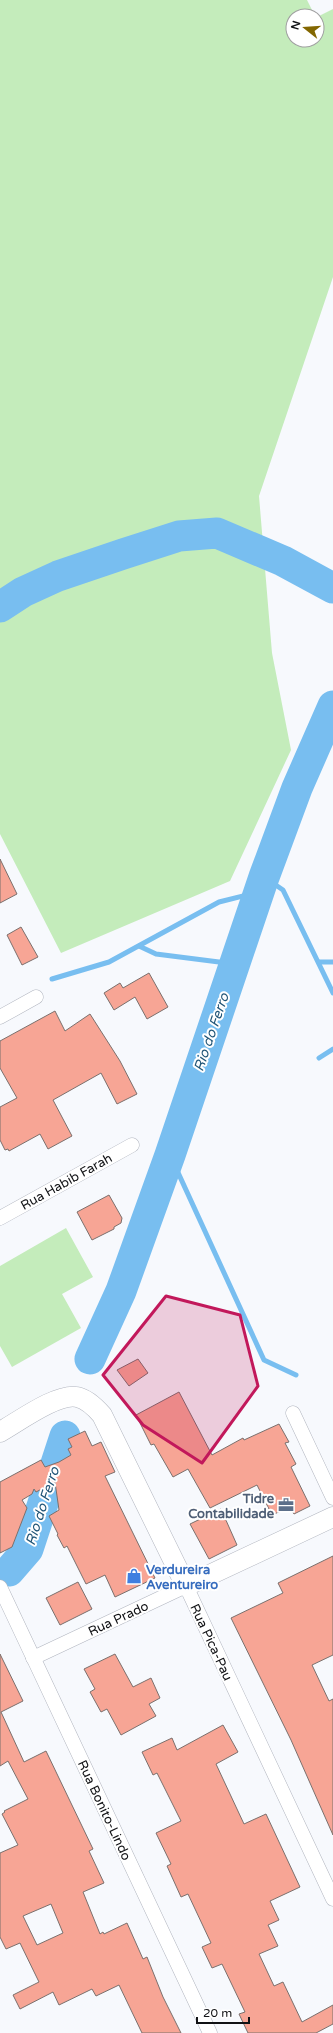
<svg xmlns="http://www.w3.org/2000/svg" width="333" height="2033" viewBox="0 0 333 2033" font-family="'Varela Round',sans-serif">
<rect width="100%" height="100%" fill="#f7f9fd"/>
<g fill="#c4ecbb">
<path d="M 0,0 L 307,0 L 315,16 L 293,16 L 293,40 L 317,40 L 317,17 L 333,9 L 333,277 L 259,496 L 272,653 L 291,750 L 230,881 L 61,953 L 0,834 Z"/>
<path d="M 66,1228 L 93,1277 L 62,1294 L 81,1328 L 12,1367 L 0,1346 L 0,1266 Z"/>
</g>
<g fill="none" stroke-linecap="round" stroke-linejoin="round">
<g stroke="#78bef0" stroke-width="5">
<path d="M 264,877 L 283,890 L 333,993"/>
<path d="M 139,946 L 156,954 L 219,962 L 234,966"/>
<path d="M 319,962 L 333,962"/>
<path d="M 52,979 L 109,962 L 219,902 L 259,892"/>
<path d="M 319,1058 L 333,1049"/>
<path d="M 170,1155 L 264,1360 L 296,1375"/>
</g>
<g stroke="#78bef0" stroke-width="31">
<path d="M 0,607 L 23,592 L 58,576 L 123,554 L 179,536 L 217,533 L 283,561 L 333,588"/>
<path d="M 90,1359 L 121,1291 L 170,1155 L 264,877 L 297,788 L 333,706"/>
<path d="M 9,1571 L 28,1549 L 65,1436"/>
</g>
</g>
<g fill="#f7a595" stroke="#7b706d" fill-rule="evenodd">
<path d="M 0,859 L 17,894 L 0,903 Z"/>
<path d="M 21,927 L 38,957 L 22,965 L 7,935 Z"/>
<path d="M 149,973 L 168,1007 L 147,1019 L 135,997 L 114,1010 L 104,993 L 120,983 L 123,988 Z"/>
<path d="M 55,1011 L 65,1031 L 90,1014 L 120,1061 L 137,1094 L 117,1104 L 101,1073 L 53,1100 L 72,1136 L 48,1149 L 40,1134 L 9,1151 L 8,1149 L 5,1150 L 0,1140 L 0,1107 L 17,1098 L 0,1068 L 0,1041 Z"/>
<path d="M 109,1195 L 122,1218 L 121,1223 L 114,1227 L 114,1229 L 92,1240 L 77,1212 Z"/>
<path d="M 138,1359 L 148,1373 L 129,1386 L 117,1370 Z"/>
<path d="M 179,1392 L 212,1455 L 243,1438 L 244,1440 L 279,1424 L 289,1442 L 285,1443 L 296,1464 L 291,1467 L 310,1506 L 294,1514 L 290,1507 L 272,1515 L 257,1485 L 210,1508 L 188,1469 L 173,1477 L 154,1444 L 151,1445 L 136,1415 Z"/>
<path d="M 85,1431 L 92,1446 L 101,1442 L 115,1472 L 105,1476 L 155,1578 L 115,1597 L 105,1575 L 86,1584 L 67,1546 L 64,1548 L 57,1535 L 58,1534 L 49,1516 L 59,1510 L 55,1482 L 36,1492 L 34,1489 L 32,1494 L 22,1500 L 27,1508 L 12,1547 L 0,1553 L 0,1482 L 41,1460 L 45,1467 L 59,1462 L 71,1455 L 68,1449 L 72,1447 L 68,1439 Z"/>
<path d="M 221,1509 L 237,1545 L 209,1559 L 190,1524 Z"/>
<path d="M 333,1556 L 333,1655 L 312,1665 L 329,1701 L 333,1699 L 333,1835 L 291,1740 L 231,1618 L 283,1593 L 278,1583 Z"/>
<path d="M 78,1582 L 92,1609 L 60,1625 L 46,1598 Z"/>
<path d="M 0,1654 L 23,1701 L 1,1712 L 24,1762 L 46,1751 L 93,1849 L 89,1851 L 104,1883 L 83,1892 L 100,1934 L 103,1932 L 104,1934 L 127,1923 L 143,1959 L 147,1957 L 163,1997 L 181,2033 L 142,2033 L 119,1985 L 96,1996 L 92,1989 L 59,2005 L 53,1992 L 20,2009 L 13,1995 L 39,1982 L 20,1943 L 6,1949 L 0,1937 L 0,1853 L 18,1845 L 2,1814 L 5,1812 L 4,1811 L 28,1799 L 8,1761 L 0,1766 ZM 51,1904 L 63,1933 L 37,1945 L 23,1916 Z"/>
<path d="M 115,1654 L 133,1687 L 151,1678 L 160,1698 L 149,1704 L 156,1716 L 121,1735 L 107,1709 L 101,1712 L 90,1692 L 95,1689 L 84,1669 Z"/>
<path d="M 223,1725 L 238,1752 L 216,1764 L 244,1824 L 266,1814 L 300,1887 L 270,1901 L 279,1920 L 268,1925 L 278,1946 L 259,1954 L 274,1986 L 283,1982 L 302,2022 L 333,2005 L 333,2024 L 316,2033 L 248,2033 L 239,2014 L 245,2012 L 222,1964 L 212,1968 L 202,1947 L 211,1943 L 188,1894 L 181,1897 L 167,1866 L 171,1864 L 156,1833 L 181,1821 L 157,1773 L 153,1775 L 142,1752 L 172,1738 L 177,1750 Z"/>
</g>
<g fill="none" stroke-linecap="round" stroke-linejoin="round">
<defs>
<g id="street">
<path d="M 0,1017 L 36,997"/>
<path d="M 0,1218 L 132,1145"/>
<path d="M 293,1413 L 333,1498"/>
<path d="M 0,1587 L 210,2033"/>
<path d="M 33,1658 L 186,1586 L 333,1899"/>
</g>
<path id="secondary" d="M 0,1432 C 18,1422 57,1393 77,1397 C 87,1399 95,1407 102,1415 L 186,1586 L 333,1517"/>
</defs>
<use href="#street" stroke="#b1b5bf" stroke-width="15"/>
<use href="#secondary" stroke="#b1b5bf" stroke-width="21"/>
<use href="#street" stroke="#fff" stroke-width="14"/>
<use href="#secondary" stroke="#fff" stroke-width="20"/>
</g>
<path fill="#c2185b" fill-opacity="0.2" stroke="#c2185b" stroke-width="3" stroke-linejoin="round" d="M 166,1296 L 240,1315 L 258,1386 L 202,1463 L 143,1425 L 103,1375 Z"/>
<defs>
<symbol id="office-bare" viewBox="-9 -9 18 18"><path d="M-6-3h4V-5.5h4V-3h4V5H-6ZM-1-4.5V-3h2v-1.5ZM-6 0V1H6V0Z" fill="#5c6f8a" stroke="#fff" stroke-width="2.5" paint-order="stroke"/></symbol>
<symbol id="shop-bare" viewBox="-9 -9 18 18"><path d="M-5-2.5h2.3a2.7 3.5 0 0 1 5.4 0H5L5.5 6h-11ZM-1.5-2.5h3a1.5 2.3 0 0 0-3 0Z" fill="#3f7fe0" stroke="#fff" stroke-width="2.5" paint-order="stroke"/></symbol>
</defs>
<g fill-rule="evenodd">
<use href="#office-bare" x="275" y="1494" width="22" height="22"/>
<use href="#shop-bare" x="123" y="1565" width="22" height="22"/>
</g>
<g text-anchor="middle" stroke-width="4" stroke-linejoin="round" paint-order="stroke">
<g font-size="13" fill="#111215" stroke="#fff">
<text transform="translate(66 1181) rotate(-29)" y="5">Rua Habib Farah</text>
<text transform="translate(118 1618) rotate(-25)" y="5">Rua Prado</text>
<text transform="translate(212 1642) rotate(65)" y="5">Rua Pica-Pau</text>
<text transform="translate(105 1810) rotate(65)" y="5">Rua Bonito-Lindo</text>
</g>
<g font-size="13" font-weight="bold" fill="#4e5e75" stroke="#fff" text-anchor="end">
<text x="274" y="1503">Tidre<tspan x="274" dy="15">Contabilidade</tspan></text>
</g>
<g font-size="13" font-weight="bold" fill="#366cbe" stroke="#fff" text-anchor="start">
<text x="146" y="1574">Verdureira<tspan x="146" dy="15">Aventureiro</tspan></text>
</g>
<g font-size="14" font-style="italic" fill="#215577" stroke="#fff">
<text transform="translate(211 1032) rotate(-71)" y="5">Rio do Ferro</text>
<text transform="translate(42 1506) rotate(-72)" y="5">Rio do Ferro</text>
</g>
</g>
<g transform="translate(305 28) rotate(287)"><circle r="19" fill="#ffffff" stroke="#a0a0a1"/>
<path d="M0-3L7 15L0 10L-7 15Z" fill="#836700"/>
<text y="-6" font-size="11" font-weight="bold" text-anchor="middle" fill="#111215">N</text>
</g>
<path d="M197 2017v6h52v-6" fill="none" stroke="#111215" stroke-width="2"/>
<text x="203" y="2017" font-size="12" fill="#111215" stroke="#ffffff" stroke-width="3" paint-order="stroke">20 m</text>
</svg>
